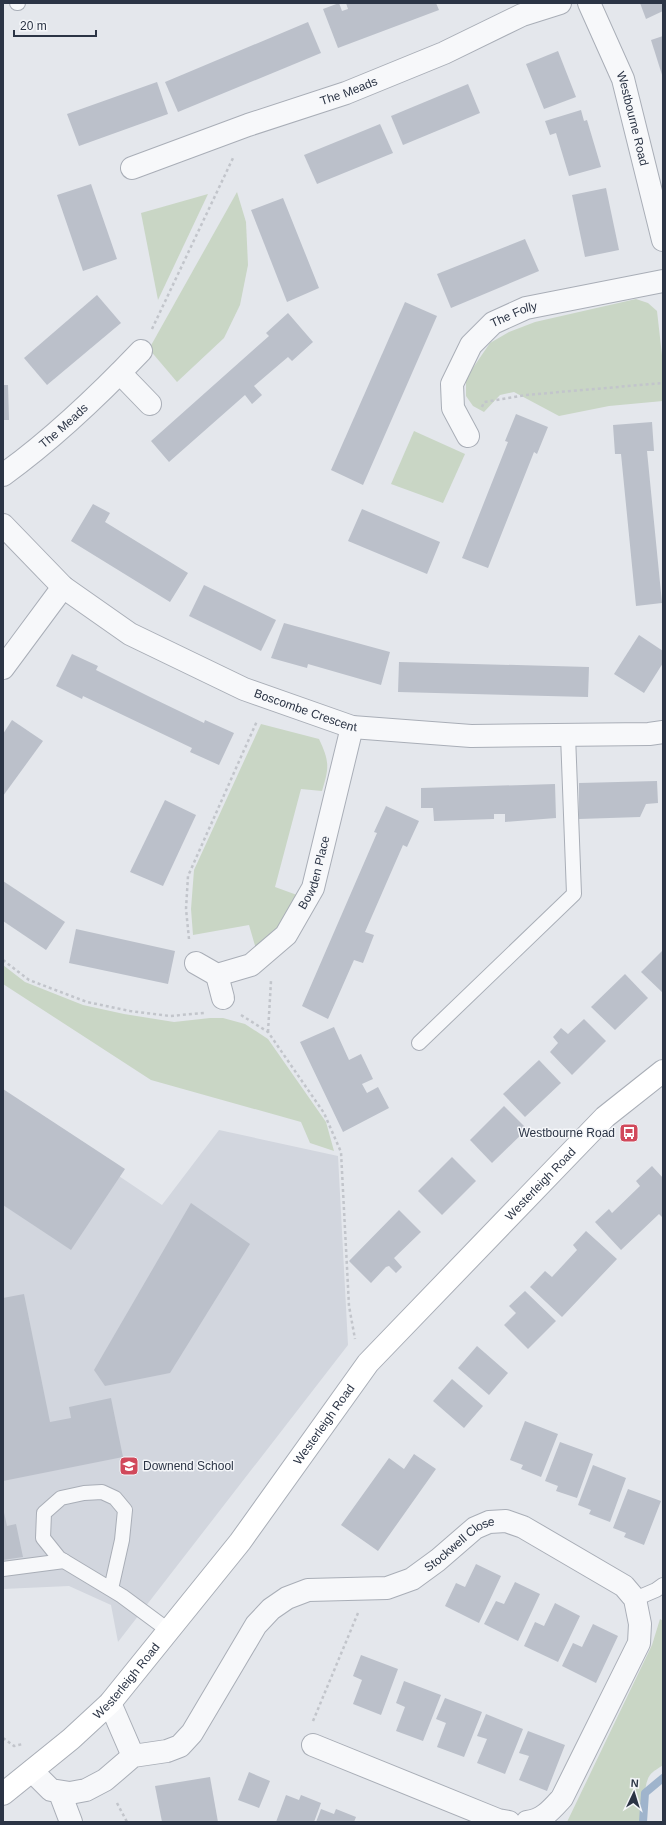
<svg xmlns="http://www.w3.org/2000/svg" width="666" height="1825" viewBox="0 0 666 1825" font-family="Arial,sans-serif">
<rect width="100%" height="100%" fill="#e4e7ec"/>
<path fill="#d2d6de" d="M 3,1098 L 162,1205 L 219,1130 L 338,1156 L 348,1345 L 118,1642 L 111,1605 L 69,1586 L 3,1589 Z"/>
<g fill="#c9d6c5">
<path d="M 237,192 L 246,222 L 248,265 L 240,305 L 224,338 L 177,382 L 149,349 Z"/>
<path d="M 208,194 L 158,300 L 141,213 Z"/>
<path d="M 636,299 L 648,303 L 657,311 L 663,364 L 663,401 L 609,406 L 559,416 L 514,392 L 500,395 L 484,412 L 473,406 L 466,396 L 466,378 L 490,343 L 509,332 L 535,322 Z"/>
<path d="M 414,431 L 465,454 L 443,503 L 391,484 Z"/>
<path d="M 261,724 L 319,739 C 330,762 329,768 322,791 L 301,789 L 275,887 L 297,895 L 278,928 L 256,949 L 249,925 L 193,935 L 191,909 L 194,870 Z"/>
<path d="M 3,965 L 25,982 L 83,1005 L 124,1014 L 174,1022 L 210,1018 L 223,1018 L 245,1024 L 268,1039 L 326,1122 L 334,1151 L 310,1143 L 301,1122 L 151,1080 L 3,984 Z"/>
<path d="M 660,1619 L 663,1621 L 663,1765 C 659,1768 653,1771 650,1775 C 643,1784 645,1809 640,1822 L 567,1822 L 652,1645 Z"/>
</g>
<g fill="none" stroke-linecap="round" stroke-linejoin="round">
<path stroke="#9fb4cc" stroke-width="8" d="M 643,1822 L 645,1793 L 663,1778"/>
</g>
<g fill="#bbc0ca">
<path d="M 339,3 L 342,11 L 348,9 L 346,3 L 436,3 L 439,10 L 338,48 L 323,9 Z"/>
<path d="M 640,3 L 663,3 L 663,11 L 646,19 Z"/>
<path d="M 308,22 L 321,53 L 178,112 L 165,82 Z"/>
<path d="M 663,36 L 663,78 L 651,40 Z"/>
<path d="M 558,51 L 576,97 L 544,109 L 526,64 Z"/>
<path d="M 157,82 L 168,114 L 79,146 L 67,114 Z"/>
<path d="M 468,84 L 480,113 L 403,145 L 391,116 Z"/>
<path d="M 581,110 L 584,121 L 587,120 L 601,167 L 569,176 L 556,133 L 550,135 L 545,121 Z"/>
<path d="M 380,124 L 393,153 L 317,184 L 304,155 Z"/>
<path d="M 91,184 L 117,259 L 83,271 L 57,195 Z"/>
<path d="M 606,188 L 619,250 L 585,257 L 572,195 Z"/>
<path d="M 283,198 L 319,288 L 287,302 L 251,210 Z"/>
<path d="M 525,239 L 539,271 L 451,308 L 437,274 Z"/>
<path d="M 97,295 L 121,323 L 47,385 L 24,358 Z"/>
<path d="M 405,302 L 437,316 L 363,485 L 331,470 Z"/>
<path d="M 288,313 L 313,342 L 292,361 L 288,357 L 254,386 L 262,395 L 252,404 L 245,395 L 169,462 L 151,441 L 269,336 L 266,333 Z"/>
<path d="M 3,385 L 8,385 L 9,420 L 3,420 Z"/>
<path d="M 516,414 L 548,427 L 537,454 L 534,452 L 488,568 L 462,558 L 508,442 L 505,441 Z"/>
<path d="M 652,422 L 654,451 L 647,451 L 662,603 L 636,606 L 621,454 L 615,454 L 613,425 Z"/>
<path d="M 93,504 L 110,513 L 105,522 L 188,573 L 170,602 L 71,541 Z"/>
<path d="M 362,509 L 440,542 L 427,574 L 348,541 Z"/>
<path d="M 204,585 L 276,620 L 261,651 L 189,616 Z"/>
<path d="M 284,623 L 390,652 L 381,685 L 308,664 L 307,668 L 271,658 Z"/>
<path d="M 639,635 L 663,651 L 663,663 L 644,693 L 614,674 Z"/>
<path d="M 72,654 L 98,666 L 96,670 L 150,697 L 204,723 L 205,720 L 234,733 L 219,765 L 190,752 L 192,748 L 83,696 L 82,699 L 56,686 Z"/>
<path d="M 399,662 L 589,667 L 588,697 L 398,692 Z"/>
<path d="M 12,720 L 43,741 L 3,796 L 3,734 Z"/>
<path d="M 657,781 L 658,803 L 646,804 L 640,817 L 579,819 L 579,783 Z"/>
<path d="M 555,784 L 556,818 L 505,822 L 505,814 L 494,814 L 494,819 L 434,821 L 433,808 L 421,808 L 421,788 Z"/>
<path d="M 165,800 L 196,815 L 163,886 L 130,872 Z"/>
<path d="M 386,806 L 419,821 L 407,847 L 403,845 L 365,932 L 374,935 L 363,963 L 354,960 L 328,1019 L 302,1006 L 377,833 L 374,832 Z"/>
<path d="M 3,881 L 65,922 L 46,950 L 3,921 Z"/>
<path d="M 76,929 L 175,951 L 168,984 L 69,963 Z"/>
<path d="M 663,950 L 663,993 L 641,972 Z"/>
<path d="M 625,974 L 648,998 L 615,1030 L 591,1007 Z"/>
<path d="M 584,1019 L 606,1041 L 572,1075 L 550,1052 L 558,1043 L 553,1037 L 561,1028 L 568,1034 Z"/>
<path d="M 334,1027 L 349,1060 L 361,1054 L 373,1079 L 362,1084 L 367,1093 L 378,1087 L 389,1108 L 343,1132 L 300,1042 Z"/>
<path d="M 539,1060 L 561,1083 L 525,1117 L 503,1094 Z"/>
<path d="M 3,1089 L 125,1169 L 71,1250 L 3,1205 Z"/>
<path d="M 504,1106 L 527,1129 L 492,1163 L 470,1140 Z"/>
<path d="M 452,1157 L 476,1181 L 442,1215 L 418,1191 Z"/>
<path d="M 652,1166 L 663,1178 L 663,1218 L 659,1214 L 621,1250 L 595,1222 L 609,1209 L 612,1213 L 640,1186 L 636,1181 Z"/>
<path d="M 191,1203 L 250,1244 L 170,1373 L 105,1386 L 94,1370 Z"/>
<path d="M 399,1210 L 421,1232 L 394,1258 L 402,1267 L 396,1273 L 389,1266 L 386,1267 L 371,1283 L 349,1261 Z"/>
<path d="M 586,1231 L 617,1259 L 562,1317 L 530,1287 L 545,1271 L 552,1277 L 577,1250 L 573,1245 Z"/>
<path d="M 525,1291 L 556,1321 L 528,1349 L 504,1325 L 516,1313 L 509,1306 Z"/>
<path d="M 24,1294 L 50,1422 L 71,1418 L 69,1407 L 111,1398 L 123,1457 L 3,1481 L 3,1298 Z"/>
<path d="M 477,1346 L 508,1373 L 489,1395 L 458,1368 Z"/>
<path d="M 452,1379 L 483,1406 L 464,1428 L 433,1401 Z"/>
<path d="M 525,1421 L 558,1434 L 541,1477 L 521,1469 L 523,1465 L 510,1460 Z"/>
<path d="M 560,1442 L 593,1454 L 577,1498 L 556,1491 L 558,1486 L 545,1481 Z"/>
<path d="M 414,1454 L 436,1469 L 378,1551 L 341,1525 L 389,1458 L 404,1469 Z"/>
<path d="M 593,1465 L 626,1478 L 610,1522 L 589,1514 L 591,1510 L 578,1505 Z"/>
<path d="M 628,1489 L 661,1501 L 644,1545 L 624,1537 L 626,1533 L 613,1528 Z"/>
<path d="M 3,1508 L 7,1526 L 16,1524 L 23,1557 L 3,1560 Z"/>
<path d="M 476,1564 L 501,1576 L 479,1623 L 445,1606 L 456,1583 L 465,1587 Z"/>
<path d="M 515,1582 L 540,1594 L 518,1641 L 484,1624 L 496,1601 L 504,1604 Z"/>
<path d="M 555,1603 L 580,1616 L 558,1662 L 524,1646 L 535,1622 L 544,1626 Z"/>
<path d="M 593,1624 L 618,1636 L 596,1683 L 562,1666 L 573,1643 L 582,1647 Z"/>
<path d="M 361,1655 L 398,1669 L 381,1715 L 353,1704 L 362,1680 L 353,1676 Z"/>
<path d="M 404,1681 L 441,1695 L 423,1741 L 396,1731 L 405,1707 L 396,1703 Z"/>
<path d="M 445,1698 L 482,1712 L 464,1757 L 437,1747 L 446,1723 L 436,1719 Z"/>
<path d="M 486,1714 L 523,1729 L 505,1774 L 477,1763 L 487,1739 L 477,1736 Z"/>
<path d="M 528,1731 L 565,1745 L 547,1791 L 519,1780 L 529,1756 L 519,1753 Z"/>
<path d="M 249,1772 L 270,1781 L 259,1808 L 238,1800 Z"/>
<path d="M 210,1777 L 218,1822 L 162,1822 L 155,1786 Z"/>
<path d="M 286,1795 L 299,1800 L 301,1795 L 321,1803 L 314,1822 L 276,1822 Z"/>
<path d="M 321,1809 L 334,1814 L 336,1809 L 356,1817 L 354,1822 L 316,1822 Z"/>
</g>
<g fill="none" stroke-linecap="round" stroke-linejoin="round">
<defs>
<g id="lane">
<path d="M 17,3 L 18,3"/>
<path d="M 419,1043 L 574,894 L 568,735"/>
<path d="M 3,1569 L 64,1561"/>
<path d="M 111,1589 L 122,1540 L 125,1510 L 115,1498 L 102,1492 L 84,1493 L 61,1498 L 44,1513 L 43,1538 L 59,1558 L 122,1596 L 168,1630"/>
<path d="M 635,1599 L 656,1590 L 663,1585"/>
</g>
<g id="street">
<path id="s1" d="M 589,3 L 623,79 L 663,240"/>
<path id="s2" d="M 132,168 L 248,125 L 346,93 L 444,53 L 522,15 L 560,3"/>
<path d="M 120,373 L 150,404"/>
<path id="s3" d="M 468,436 L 453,408 L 452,384 L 471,345 L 493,323 L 526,308 L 663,281"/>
<path id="s4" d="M 3,475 C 53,439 99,395 141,351"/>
<path id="s5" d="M 3,525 L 63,587 L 130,634 L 244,689 L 352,727 L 471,736 L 649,734 L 663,732"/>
<path d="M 3,668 L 63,587"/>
<path id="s6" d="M 196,963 L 217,975 L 251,965 L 286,935 L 313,888 L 352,727"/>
<path d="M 217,975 L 223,998"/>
<path d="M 110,1703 L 133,1756"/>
<path d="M 313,1745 L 498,1820 L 509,1822"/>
<path id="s7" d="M 32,1771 L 51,1790 L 70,1793 L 86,1790 L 105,1780 L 133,1756 L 167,1751 L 180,1746 L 192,1733 L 256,1625 L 271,1609 L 287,1598 L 308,1590 L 387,1588 L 412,1579 L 438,1560 L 475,1528 L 489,1522 L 506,1521 L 523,1527 L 624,1586 L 635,1599 L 640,1624 L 639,1643 L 562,1798 C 551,1810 543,1820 527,1822"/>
<path d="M 60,1793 L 71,1822"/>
</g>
<g id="secondary">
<path id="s8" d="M 3,1794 L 71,1739 L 110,1703 L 240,1542 L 368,1363 L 605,1117 L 663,1071"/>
</g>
</defs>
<use href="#lane" stroke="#a9aeb7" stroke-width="16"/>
<use href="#street" stroke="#a9aeb7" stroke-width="24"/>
<use href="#secondary" stroke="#a9aeb7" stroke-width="24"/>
<g stroke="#c2c5cb" stroke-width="2.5" stroke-dasharray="3 3" stroke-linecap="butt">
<path d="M 152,329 L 233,158"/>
<path d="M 482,407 L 484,402 L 526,395 L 663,383"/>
<path d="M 189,939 L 186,909 L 188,876 L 257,721"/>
<path d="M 3,960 L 29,980 L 87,1002 L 130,1011 L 170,1016 L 204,1013"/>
<path d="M 241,1015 L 268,1032 L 324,1113 L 341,1152 L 349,1306 L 355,1339"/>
<path d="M 268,1032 L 271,981"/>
<path d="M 313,1721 L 358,1613"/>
<path d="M 3,1738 L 14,1746 L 23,1744"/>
<path d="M 117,1803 L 127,1822"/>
</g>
<use href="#lane" stroke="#f7f8fa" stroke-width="14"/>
<use href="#street" stroke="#f7f8fa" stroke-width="22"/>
<use href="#secondary" stroke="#fff" stroke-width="22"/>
</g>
<defs>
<symbol id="bus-square" viewBox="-11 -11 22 22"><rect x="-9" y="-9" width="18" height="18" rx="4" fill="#d1495b" stroke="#f4f6f9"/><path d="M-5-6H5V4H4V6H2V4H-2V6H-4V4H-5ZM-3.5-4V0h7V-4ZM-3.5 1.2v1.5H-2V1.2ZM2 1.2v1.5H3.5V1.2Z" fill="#fff"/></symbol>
<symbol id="school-square" viewBox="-11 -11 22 22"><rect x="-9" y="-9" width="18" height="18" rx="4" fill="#d1495b" stroke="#f4f6f9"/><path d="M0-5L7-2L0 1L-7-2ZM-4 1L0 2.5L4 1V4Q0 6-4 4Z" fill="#fff"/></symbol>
</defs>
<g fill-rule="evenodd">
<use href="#bus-square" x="618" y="1122" width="22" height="22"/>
<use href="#school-square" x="118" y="1455" width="22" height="22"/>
</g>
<g text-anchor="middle" stroke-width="3" stroke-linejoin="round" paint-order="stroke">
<g font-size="12" fill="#2b3445" stroke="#f4f6f9">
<text dy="4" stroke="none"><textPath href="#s2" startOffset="230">The Meads</textPath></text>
<text dy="4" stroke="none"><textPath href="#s1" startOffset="124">Westbourne Road</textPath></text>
<text dy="4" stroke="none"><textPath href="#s3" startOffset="153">The Folly</textPath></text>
<text dy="4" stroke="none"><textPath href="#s4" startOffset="78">The Meads</textPath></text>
<text dy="4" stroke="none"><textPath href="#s5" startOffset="360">Boscombe Crescent</textPath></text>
<text dy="4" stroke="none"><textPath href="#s6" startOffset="175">Bowden Place</textPath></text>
<text dy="4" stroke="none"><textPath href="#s8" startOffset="816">Westerleigh Road</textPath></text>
<text dy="4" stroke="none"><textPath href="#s8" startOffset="492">Westerleigh Road</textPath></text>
<text dy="4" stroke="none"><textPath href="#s7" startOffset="541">Stockwell Close</textPath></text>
<text dy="4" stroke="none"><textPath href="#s8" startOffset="168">Westerleigh Road</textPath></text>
</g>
<g font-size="12" fill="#2b3445" stroke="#f4f6f9" text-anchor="end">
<text x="615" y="1137">Westbourne Road</text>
<text x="143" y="1470" text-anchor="start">Downend School</text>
</g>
</g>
<rect width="666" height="1825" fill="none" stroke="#2b3445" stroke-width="8"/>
<g transform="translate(634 1793) rotate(4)" stroke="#f4f6f9" stroke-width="3" paint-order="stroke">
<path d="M0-3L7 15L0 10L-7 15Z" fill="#2b3445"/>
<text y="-6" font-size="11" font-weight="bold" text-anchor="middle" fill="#2b3445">N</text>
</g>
<path d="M14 30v6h82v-6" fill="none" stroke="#2b3445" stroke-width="2"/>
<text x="20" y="30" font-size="12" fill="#2b3445" stroke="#f4f6f9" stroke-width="3" paint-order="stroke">20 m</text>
</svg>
